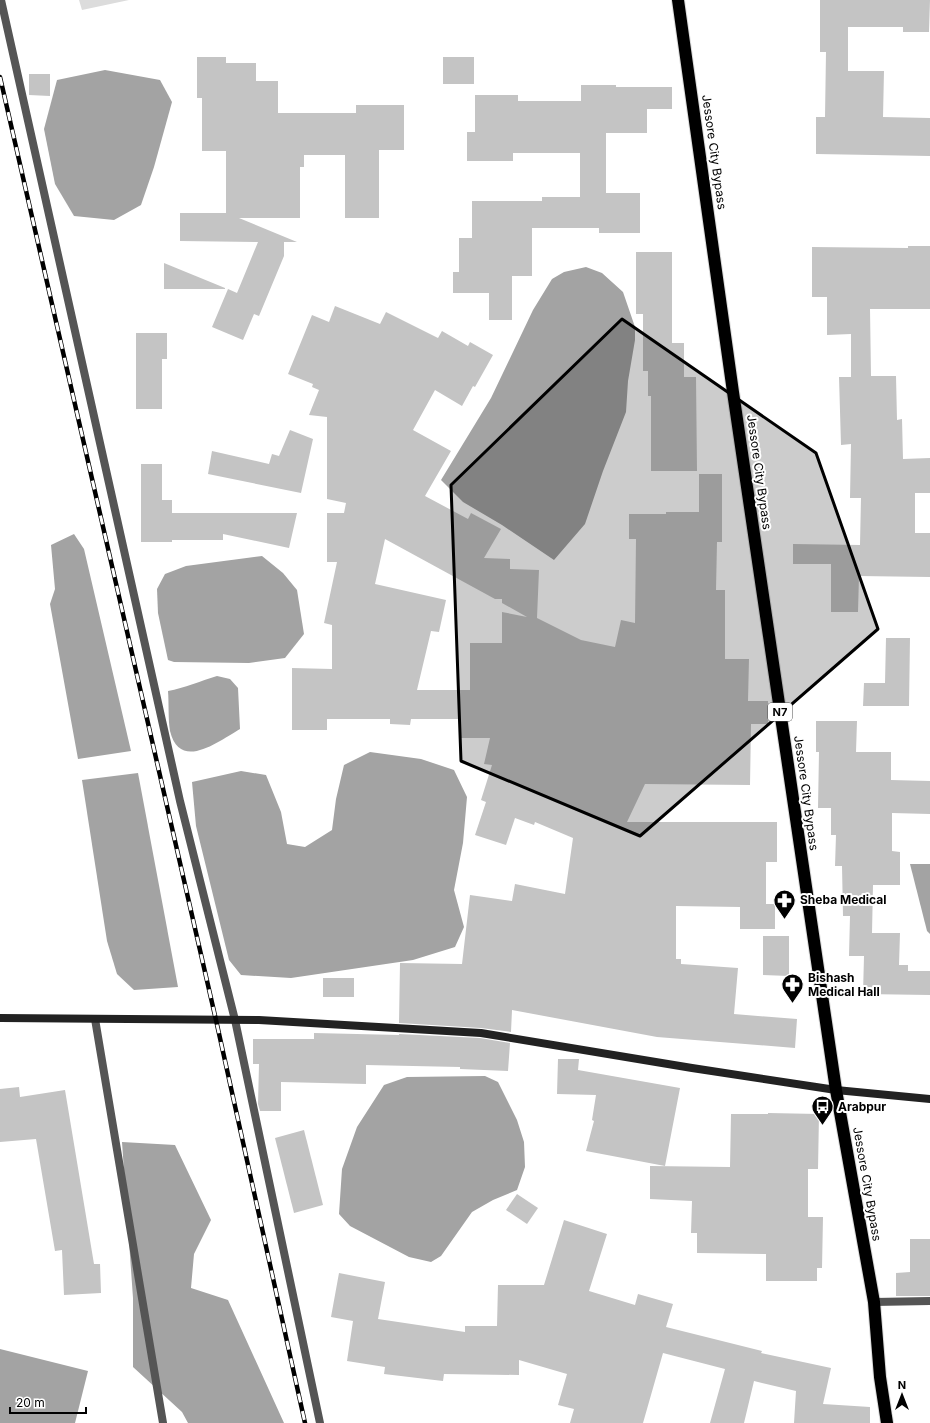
<svg xmlns="http://www.w3.org/2000/svg" width="930" height="1423" viewBox="0 0 930 1423" font-family="Inter,sans-serif">
<rect width="100%" height="100%" fill="#fff"/>
<path fill="#dcdcdc" d="M 79,0 L 129,0 L 82,10 Z"/>
<g fill="#a3a3a3">
<path d="M 105,70 L 160,80 L 172,102 L 154,167 L 141,205 L 114,220 L 74,216 L 55,184 L 44,129 L 57,80 Z"/>
<path d="M 586,267 L 602,273 L 623,292 L 635,327 L 635,340 L 628,381 L 626,412 L 603,471 L 585,524 L 554,560 L 502,525 L 463,502 L 441,480 L 491,398 L 533,310 L 552,279 L 564,272 Z"/>
<path d="M 74,534 L 84,549 L 131,751 L 78,759 L 50,604 L 55,589 L 51,545 Z"/>
<path d="M 262,556 L 283,573 L 297,590 L 304,634 L 285,658 L 249,663 L 174,662 L 168,660 L 158,613 L 157,589 L 165,574 L 186,566 Z"/>
<path d="M 217,676 L 230,679 L 238,688 L 240,729 C 219,741 180,772 170,731 C 168,719 169,703 168,691 C 185,688 200,681 217,676 Z"/>
<path d="M 370,752 L 421,759 L 454,770 L 467,797 L 463,843 L 454,890 L 464,927 L 455,947 L 413,960 L 291,978 L 241,975 L 229,960 L 196,826 L 192,782 L 241,771 L 266,775 L 281,812 L 287,844 L 305,847 L 332,830 L 336,799 L 344,765 Z"/>
<path d="M 138,773 L 178,987 L 134,990 L 117,974 L 107,941 L 82,780 Z"/>
<path d="M 910,864 L 930,864 L 930,934 L 927,931 Z"/>
<path d="M 485,1076 L 498,1082 L 517,1120 L 524,1142 L 525,1167 L 517,1190 L 493,1200 L 472,1212 L 441,1256 L 431,1262 L 409,1257 L 350,1226 L 339,1214 L 342,1169 L 357,1127 L 384,1085 L 407,1077 Z"/>
<path d="M 122,1142 L 175,1145 L 211,1220 L 194,1254 L 191,1288 L 228,1300 L 284,1423 L 188,1423 L 182,1412 L 133,1367 L 133,1298 Z"/>
<path d="M 0,1349 L 88,1371 L 75,1423 L 0,1423 Z"/>
</g>
<g fill="#c4c4c4" fill-rule="evenodd">
<path d="M 820,0 L 930,0 L 929,32 L 903,32 L 903,27 L 848,27 L 848,71 L 884,71 L 883,117 L 930,118 L 930,156 L 816,154 L 816,117 L 825,117 L 826,52 L 820,52 Z"/>
<path d="M 197,57 L 226,57 L 226,63 L 256,63 L 256,81 L 278,81 L 278,113 L 356,113 L 356,105 L 404,105 L 404,150 L 379,150 L 379,218 L 345,218 L 345,155 L 304,155 L 304,167 L 300,167 L 300,218 L 239,218 L 297,242 L 284,242 L 284,256 L 259,316 L 254,314 L 243,340 L 212,327 L 228,289 L 237,293 L 258,242 L 180,241 L 180,213 L 226,213 L 226,151 L 202,151 L 202,98 L 197,98 Z"/>
<rect x="443" y="57" width="31" height="27"/>
<path d="M 29,74 L 50,74 L 50,96 L 29,95 Z"/>
<path d="M 581,85 L 616,85 L 616,87 L 672,87 L 672,109 L 647,109 L 647,133 L 606,133 L 606,193 L 640,193 L 640,233 L 599,233 L 599,228 L 532,228 L 532,276 L 512,276 L 512,320 L 489,320 L 489,293 L 453,293 L 453,272 L 459,272 L 459,238 L 472,238 L 472,201 L 542,201 L 542,197 L 580,197 L 580,153 L 513,153 L 513,161 L 467,161 L 467,132 L 475,132 L 475,95 L 518,95 L 518,101 L 581,101 Z"/>
<path d="M 908,246 L 930,246 L 930,309 L 870,309 L 871,376 L 896,376 L 897,420 L 902,419 L 903,459 L 930,458 L 930,493 L 915,493 L 915,533 L 930,533 L 930,577 L 859,576 L 858,612 L 831,612 L 831,564 L 793,564 L 793,544 L 860,545 L 861,498 L 850,498 L 851,444 L 841,445 L 839,377 L 851,377 L 851,334 L 827,335 L 827,297 L 812,297 L 812,247 L 908,248 Z"/>
<path d="M 636,252 L 672,252 L 672,343 L 684,343 L 684,377 L 696,377 L 697,471 L 651,471 L 651,396 L 648,396 L 648,371 L 643,371 L 643,314 L 636,314 Z"/>
<path d="M 164,263 L 225,288 L 225,289 L 164,289 Z"/>
<path d="M 335,306 L 380,324 L 386,312 L 438,338 L 442,331 L 468,346 L 470,342 L 493,355 L 475,387 L 473,386 L 462,406 L 435,390 L 413,430 L 451,451 L 425,496 L 468,519 L 471,513 L 501,529 L 484,558 L 510,559 L 510,569 L 539,570 L 537,618 L 581,640 L 615,647 L 621,620 L 635,623 L 636,539 L 629,539 L 629,514 L 666,514 L 666,512 L 699,512 L 699,474 L 722,474 L 722,542 L 717,542 L 716,590 L 725,590 L 725,659 L 749,659 L 748,701 L 768,701 L 768,724 L 751,724 L 750,785 L 645,784 L 627,822 L 777,822 L 777,862 L 766,862 L 766,904 L 775,904 L 775,929 L 740,929 L 740,907 L 676,906 L 676,959 L 681,959 L 681,964 L 738,968 L 734,1014 L 797,1019 L 795,1048 L 657,1037 L 512,1010 L 511,1032 L 481,1028 L 399,1023 L 400,963 L 462,964 L 470,895 L 512,901 L 515,884 L 565,894 L 573,838 L 535,822 L 534,825 L 515,818 L 506,845 L 475,835 L 486,802 L 481,800 L 492,765 L 484,764 L 490,738 L 459,738 L 459,719 L 411,719 L 410,725 L 390,724 L 390,719 L 327,719 L 327,730 L 292,730 L 292,668 L 332,669 L 332,625 L 324,623 L 337,562 L 327,562 L 327,513 L 344,513 L 346,503 L 327,499 L 327,417 L 309,415 L 319,390 L 312,387 L 313,384 L 288,374 L 312,315 L 329,322 ZM 385,539 L 495,599 L 502,599 L 502,603 L 527,617 L 502,612 L 502,643 L 470,643 L 470,690 L 417,690 L 431,631 L 439,632 L 446,600 L 375,584 Z"/>
<path d="M 136,333 L 167,333 L 167,359 L 162,359 L 162,409 L 136,409 Z"/>
<path d="M 290,430 L 313,439 L 301,493 L 208,474 L 212,451 L 269,464 L 272,454 L 279,456 Z"/>
<path d="M 141,464 L 162,464 L 162,500 L 172,500 L 172,513 L 297,513 L 289,548 L 223,534 L 223,540 L 172,540 L 172,542 L 141,542 Z"/>
<path d="M 886,638 L 910,638 L 909,706 L 863,706 L 864,683 L 885,683 Z"/>
<path d="M 816,721 L 857,721 L 856,752 L 891,752 L 891,780 L 930,781 L 930,814 L 892,813 L 892,851 L 900,852 L 900,885 L 873,885 L 872,933 L 900,933 L 899,965 L 908,965 L 908,971 L 930,971 L 930,995 L 863,994 L 864,956 L 849,956 L 850,916 L 843,916 L 842,866 L 835,866 L 836,835 L 831,835 L 831,808 L 818,808 L 819,752 L 816,752 Z"/>
<path d="M 763,936 L 789,936 L 789,976 L 763,975 Z"/>
<rect x="323" y="978" width="31" height="19"/>
<path d="M 314,1033 L 399,1035 L 399,1034 L 480,1038 L 510,1043 L 508,1071 L 460,1069 L 460,1067 L 366,1065 L 366,1084 L 281,1082 L 281,1111 L 260,1111 L 258,1104 L 259,1064 L 253,1064 L 253,1039 L 314,1039 Z"/>
<path d="M 558,1059 L 579,1059 L 578,1070 L 680,1088 L 665,1166 L 586,1151 L 594,1121 L 592,1120 L 596,1095 L 557,1094 Z"/>
<path d="M 19,1087 L 20,1097 L 65,1090 L 94,1264 L 100,1264 L 101,1293 L 64,1295 L 62,1250 L 55,1251 L 36,1139 L 0,1142 L 0,1089 Z"/>
<path d="M 768,1113 L 819,1114 L 818,1169 L 808,1169 L 808,1217 L 823,1217 L 822,1268 L 817,1268 L 817,1281 L 766,1281 L 766,1254 L 697,1253 L 697,1233 L 691,1233 L 692,1201 L 650,1199 L 650,1166 L 730,1167 L 731,1114 L 768,1114 Z"/>
<path d="M 304,1130 L 323,1205 L 294,1213 L 275,1138 Z"/>
<path d="M 517,1194 L 538,1208 L 527,1224 L 506,1210 Z"/>
<path d="M 564,1220 L 607,1234 L 589,1291 L 635,1305 L 638,1294 L 673,1304 L 666,1327 L 762,1351 L 761,1353 L 831,1368 L 823,1404 L 870,1407 L 870,1423 L 794,1423 L 796,1391 L 754,1381 L 744,1423 L 710,1423 L 725,1369 L 663,1353 L 643,1423 L 570,1423 L 574,1409 L 558,1405 L 567,1374 L 519,1360 L 519,1375 L 444,1374 L 443,1381 L 384,1374 L 385,1367 L 347,1361 L 353,1321 L 331,1317 L 339,1273 L 385,1282 L 378,1319 L 465,1332 L 465,1326 L 497,1326 L 498,1285 L 544,1285 Z"/>
<path d="M 910,1239 L 930,1239 L 930,1296 L 896,1296 L 896,1273 L 910,1272 Z"/>
</g>
<g fill="none" stroke-linecap="round" stroke-linejoin="round">
<defs>
<path id="highway" d="M 678,0 L 733,392 L 836,1090 L 874,1302 L 880,1377 L 887,1423"/>
</defs>
<use href="#highway" stroke="#dbdbdb" stroke-width="14"/>
<g stroke="#555" stroke-width="8">
<path d="M 1,0 L 180,801 L 235,1020 L 320,1423"/>
<path d="M 95,1019 L 163,1423"/>
<path d="M 874,1302 L 930,1301"/>
</g>
<path stroke="#222" stroke-width="8" d="M 0,1018 L 259,1020 L 481,1033 L 692,1068 L 836,1090 L 930,1099"/>
<use href="#highway" stroke="#000" stroke-width="12"/>
<defs>
<path id="rail" d="M 0,77 L 216,1020 L 305,1423"/>
</defs>
<use href="#rail" stroke="#000" stroke-width="4.5"/>
<use href="#rail" stroke="#fff" stroke-width="3" stroke-dasharray="9" stroke-linecap="butt"/>
</g>
<path fill="#000" fill-opacity="0.2" stroke="#000" stroke-width="3" stroke-linejoin="round" d="M 622,319 L 816,453 L 878,629 L 640,836 L 461,761 L 451,485 Z"/>
<defs>
<symbol id="pharmacy-pin" viewBox="-11 -11 22 30"><path d="M0 17L-7.5 6A9.5 9.5 0 1 1 7.5 6Z" fill="#000" stroke="#fff"/><path d="M-2-6h4v4h4v4h-4v4h-4v-4h-4v-4h4Z" fill="#fff"/></symbol>
<symbol id="bus-pin" viewBox="-11 -11 22 30"><path d="M0 17L-7.5 6A9.5 9.5 0 1 1 7.5 6Z" fill="#000" stroke="#fff"/><path d="M-5-6H5V4H4V6H2V4H-2V6H-4V4H-5ZM-3.5-4V0h7V-4ZM-3.5 1.2v1.5H-2V1.2ZM2 1.2v1.5H3.5V1.2Z" fill="#fff"/></symbol>
</defs>
<g fill-rule="evenodd">
<use href="#pharmacy-pin" x="772" y="888" width="25" height="34"/>
<use href="#pharmacy-pin" x="780" y="972" width="25" height="34"/>
<use href="#bus-pin" x="810" y="1094" width="25" height="34"/>
</g>
<g text-anchor="middle" stroke-width="4" stroke-linejoin="round" paint-order="stroke">
<rect fill="#fff" stroke="#4c4c4c" stroke-width="1" x="768" y="703" width="24" height="18" rx="3"/>
<g font-size="11" font-weight="bold" fill="#000">
<text x="780" y="716">N7</text>
</g>
<g font-size="12" fill="#000" stroke="#fff">
<text transform="translate(714 152) rotate(82)" y="4">Jessore City Bypass</text>
<text transform="translate(759 472) rotate(82)" y="4">Jessore City Bypass</text>
<text transform="translate(806 793) rotate(82)" y="4">Jessore City Bypass</text>
<text transform="translate(867 1184) rotate(80)" y="4">Jessore City Bypass</text>
</g>
<g font-size="12" font-weight="bold" fill="#000" stroke="#fff" text-anchor="start">
<text x="800" y="904">Sheba Medical</text>
<text x="808" y="982">Bishash<tspan x="808" dy="14">Medical Hall</tspan></text>
<text x="838" y="1111">Arabpur</text>
</g>
</g>
<g transform="translate(902 1395)" stroke="#ffffff" stroke-width="3" paint-order="stroke">
<path d="M0-3L7 15L0 10L-7 15Z" fill="#000000"/>
<text y="-6" font-size="11" font-weight="bold" text-anchor="middle" fill="#000000">N</text>
</g>
<path d="M10 1407v6h76v-6" fill="none" stroke="#000000" stroke-width="2"/>
<text x="16" y="1407" font-size="12" fill="#000000" stroke="#ffffff" stroke-width="3" paint-order="stroke">20 m</text>
</svg>
